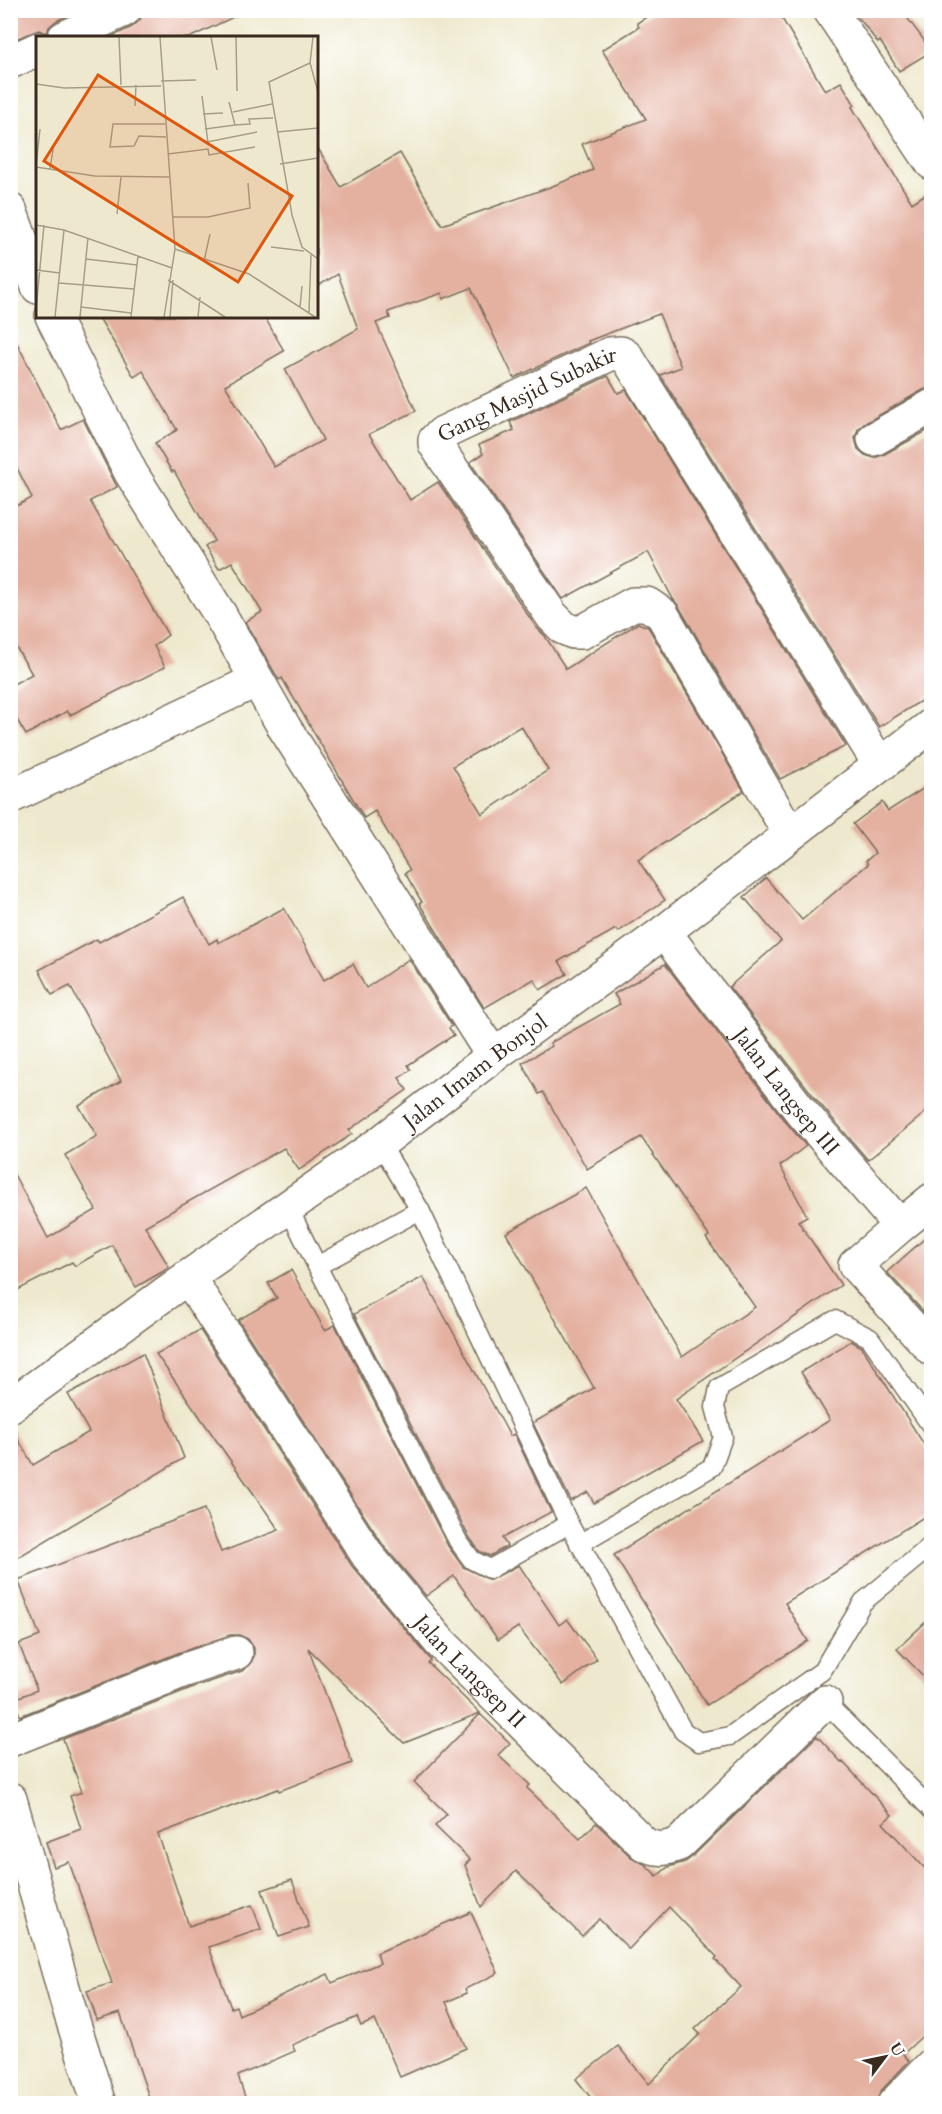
<svg xmlns="http://www.w3.org/2000/svg" width="942" height="2114" viewBox="0 0 942 2114" font-family="Cardo,serif">
<rect width="100%" height="100%" fill="#fff"/>
<filter id="ink" filterUnits="userSpaceOnUse"><feTurbulence type="fractalNoise" baseFrequency=".0167" numOctaves="2"/><feDisplacementMap in="SourceGraphic" scale="12" xChannelSelector="R" yChannelSelector="G"/><feConvolveMatrix kernelMatrix="1 2 1 2 8 2 1 2 1" color-interpolation-filters="sRGB"/></filter>
<filter id="wash" filterUnits="userSpaceOnUse"><feTurbulence type="fractalNoise" baseFrequency=".008" numOctaves="4" result="noise"/><feDisplacementMap in="SourceGraphic" scale="24" xChannelSelector="R" yChannelSelector="G"/><feGaussianBlur stdDeviation="1.35" result="paint"/><feColorMatrix in="noise" values="0 0 0 0 0 0 0 0 0 0 0 0 0 0 0 0 0 1.4 0 .05"/><feComposite in="paint" operator="in"/></filter>
<g filter="url(#wash)">
<rect width="100%" height="100%" fill="#eee9ce"/>
<g id="blocks">
<g fill="#e4b0a0" fill-rule="evenodd">
<path d="M 10,10 L 79,10 L 56,21 L 49,27 L 47,33 L 39,30 L 18,38 L 10,38 Z"/>
<path d="M 143,10 L 248,10 L 189,38 L 109,38 L 132,27 L 140,20 Z"/>
<path d="M 657,10 L 777,10 L 825,91 L 841,82 L 855,105 L 852,107 L 912,203 L 932,190 L 932,387 L 923,390 L 865,423 L 858,429 L 855,438 L 858,449 L 865,455 L 874,458 L 883,455 L 932,428 L 932,694 L 879,727 L 660,375 L 681,367 L 659,314 L 588,341 L 589,343 L 514,378 L 471,288 L 443,299 L 442,293 L 388,312 L 390,318 L 376,323 L 416,411 L 369,434 L 410,500 L 438,482 L 536,627 L 545,636 L 566,669 L 638,623 L 648,627 L 744,791 L 638,860 L 665,900 L 618,932 L 616,929 L 559,961 L 567,974 L 540,990 L 534,979 L 484,1008 L 419,903 L 422,902 L 405,873 L 410,870 L 375,811 L 364,818 L 282,678 L 279,680 L 245,622 L 262,612 L 232,562 L 219,569 L 205,547 L 214,541 L 174,471 L 172,472 L 155,443 L 177,430 L 143,371 L 134,377 L 98,316 L 264,316 L 284,351 L 225,385 L 274,467 L 323,440 L 285,369 L 358,329 L 338,274 L 316,287 L 316,145 L 341,187 L 400,153 L 442,225 L 550,187 L 593,170 L 582,144 L 646,119 L 602,50 L 639,27 L 637,23 ZM 521,726 L 548,770 L 482,814 L 453,766 Z"/>
<path d="M 853,10 L 919,10 L 908,19 L 932,51 L 899,71 L 880,41 L 878,43 Z"/>
<path d="M 10,329 L 61,430 L 83,419 L 117,487 L 90,501 L 168,635 L 154,646 L 165,667 L 70,715 L 67,711 L 26,735 L 10,708 L 10,686 L 32,674 L 10,637 L 10,509 L 32,498 L 10,454 Z"/>
<path d="M 608,376 L 618,393 L 626,390 L 846,746 L 780,779 L 678,605 L 673,599 L 648,552 L 563,599 L 470,462 L 483,454 L 479,445 L 514,430 L 510,422 Z"/>
<path d="M 932,783 L 932,1107 L 868,1160 L 815,1098 L 729,987 L 781,941 L 744,897 L 766,878 L 802,920 L 868,864 L 866,861 L 875,853 L 853,824 L 882,802 L 888,811 Z"/>
<path d="M 183,897 L 209,944 L 217,939 L 218,943 L 284,908 L 324,980 L 353,964 L 366,988 L 409,959 L 452,1026 L 449,1028 L 454,1035 L 408,1065 L 411,1070 L 399,1078 L 407,1090 L 349,1130 L 352,1134 L 299,1170 L 284,1148 L 145,1226 L 169,1267 L 162,1272 L 136,1287 L 112,1245 L 75,1266 L 72,1262 L 10,1294 L 10,1167 L 48,1238 L 96,1210 L 65,1155 L 97,1136 L 79,1106 L 121,1081 L 70,986 L 52,995 L 39,970 L 97,939 L 99,942 Z"/>
<path d="M 665,964 L 785,1121 L 806,1146 L 780,1166 L 807,1216 L 798,1221 L 841,1285 L 676,1399 L 703,1441 L 594,1503 L 588,1492 L 571,1501 L 533,1423 L 594,1388 L 506,1233 L 586,1188 L 682,1357 L 755,1307 L 706,1238 L 709,1236 L 641,1137 L 587,1169 L 543,1092 L 539,1094 L 522,1063 L 552,1046 L 550,1043 L 620,1004 L 614,994 Z"/>
<path d="M 932,1232 L 932,1321 L 887,1272 Z"/>
<path d="M 291,1270 L 325,1330 L 335,1325 L 448,1546 L 463,1567 L 490,1580 L 519,1565 L 559,1625 L 567,1619 L 597,1659 L 563,1685 L 518,1627 L 498,1640 L 454,1576 L 426,1596 L 383,1545 L 238,1320 L 277,1298 L 268,1283 Z"/>
<path d="M 423,1277 L 510,1436 L 514,1434 L 551,1512 L 502,1538 L 507,1546 L 490,1556 L 479,1551 L 468,1535 L 354,1314 Z"/>
<path d="M 200,1330 L 352,1566 L 431,1660 L 428,1663 L 480,1713 L 404,1743 L 308,1648 L 352,1763 L 279,1791 L 278,1789 L 158,1834 L 189,1926 L 252,1905 L 261,1929 L 209,1947 L 231,2008 L 236,2006 L 239,2015 L 328,1974 L 332,1983 L 380,1963 L 377,1953 L 471,1912 L 498,1973 L 465,1989 L 467,1993 L 446,2002 L 466,2048 L 400,2077 L 375,2020 L 361,2026 L 357,2017 L 292,2045 L 295,2051 L 238,2076 L 247,2103 L 151,2103 L 120,2013 L 97,2020 L 87,1991 L 112,1983 L 69,1862 L 54,1867 L 46,1842 L 81,1829 L 70,1796 L 82,1792 L 63,1739 L 191,1688 L 242,1671 L 250,1665 L 254,1656 L 254,1648 L 248,1639 L 239,1635 L 230,1635 L 178,1653 L 20,1716 L 14,1699 L 37,1690 L 19,1644 L 40,1636 L 18,1580 L 204,1509 L 221,1552 L 279,1530 L 156,1354 Z"/>
<path d="M 851,1341 L 862,1347 L 932,1457 L 932,1512 L 785,1603 L 808,1641 L 707,1705 L 614,1555 L 830,1420 L 801,1372 Z"/>
<path d="M 143,1353 L 184,1458 L 10,1562 L 10,1425 L 33,1465 L 89,1432 L 68,1394 Z"/>
<path d="M 932,1616 L 932,1685 L 897,1649 Z"/>
<path d="M 480,1714 L 510,1743 L 498,1755 L 530,1785 L 527,1788 L 580,1839 L 596,1823 L 631,1857 L 646,1865 L 657,1876 L 668,1867 L 685,1862 L 692,1857 L 817,1736 L 842,1763 L 843,1762 L 892,1815 L 883,1823 L 932,1876 L 932,2027 L 903,2054 L 909,2061 L 881,2091 L 876,2103 L 595,2103 L 576,2079 L 618,2046 L 649,2084 L 700,2034 L 695,2029 L 741,1987 L 715,1959 L 717,1957 L 669,1907 L 629,1949 L 599,1919 L 582,1936 L 516,1871 L 481,1907 L 465,1865 L 470,1860 L 435,1826 L 447,1814 L 414,1782 Z"/>
<path d="M 292,1880 L 309,1927 L 279,1937 L 262,1890 Z"/>
</g>
</g>
</g>
<g filter="url(#ink)">
<use href="#blocks" fill-opacity="0" stroke="#7a6d5c" stroke-width="1.5"/>
<g fill="none" stroke-linecap="round" stroke-linejoin="round">
<defs>
<g id="service">
<path d="M 380,1143 L 420,1210 L 569,1524 L 683,1731 L 699,1742 L 730,1736 L 822,1671 L 863,1602 L 932,1545"/>
<path d="M 288,1207 L 317,1266"/>
<path d="M 420,1210 L 317,1266 L 458,1541 L 472,1560 L 490,1569 L 569,1524"/>
<path d="M 579,1544 L 712,1467 L 723,1437 L 715,1407 L 719,1388 L 835,1320 L 870,1338 L 932,1427"/>
<path d="M 825,1702 L 932,1810"/>
</g>
<g id="minor">
<path d="M 64,38 L 124,10"/>
<path d="M 10,62 L 38,49"/>
<path d="M 10,210 L 38,287"/>
<path d="M 52,316 L 131,473 L 219,613 L 284,727 L 493,1056"/>
<path d="M 874,439 L 932,406"/>
<path d="M 10,797 L 257,680"/>
<path id="s1" d="M 790,834 L 662,614 L 647,604 L 633,604 L 582,632 L 573,632 L 564,628 L 552,616 L 435,444 L 435,440 L 443,433 L 610,354 L 621,353 L 627,357 L 880,765"/>
<path id="s2" d="M 664,932 L 800,1110 L 900,1226 L 855,1265 L 932,1349"/>
<path d="M 900,1226 L 932,1200"/>
<path id="s3" d="M 188,1277 L 368,1556 L 439,1641 L 644,1844 C 658,1851 665,1849 679,1844 L 825,1702"/>
<path d="M 10,1740 L 185,1670 L 236,1653"/>
<path d="M 10,1799 L 67,2002 L 99,2104"/>
<path d="M 894,2104 L 932,2065"/>
</g>
<g id="tertiary">
<path d="M 830,10 L 932,163"/>
<path id="s4" d="M 10,1406 L 188,1277 L 380,1143 L 493,1056 L 664,932 L 932,725"/>
</g>
</defs>
<use href="#service" stroke="#7a6d5c" stroke-width="21"/>
<use href="#minor" stroke="#7a6d5c" stroke-width="36"/>
<use href="#tertiary" stroke="#7a6d5c" stroke-width="36"/>
<use href="#service" stroke="#fff" stroke-width="18"/>
<use href="#minor" stroke="#fff" stroke-width="33"/>
<use href="#tertiary" stroke="#fff" stroke-width="33"/>
</g>
</g>
<g text-anchor="middle" stroke-width="6" stroke-linejoin="round" paint-order="stroke">
<g font-size="22" fill="#3b2a1e" stroke="#fff">
<text dy="8" stroke="none"><textPath href="#s1" startOffset="696">Gang Masjid Subakir</textPath></text>
<text dy="8" stroke="none"><textPath href="#s4" startOffset="573">Jalan Imam Bonjol</textPath></text>
<text dy="8" stroke="none"><textPath href="#s2" startOffset="201">Jalan Langsep III</textPath></text>
<text dy="8" stroke="none"><textPath href="#s3" startOffset="486">Jalan Langsep II</textPath></text>
</g>
</g>
<g transform="translate(36 36)">
<rect width="282" height="282" fill="#eee9ce"/>
<path fill="none" stroke="#a69d88" stroke-width="1.5" d="M 83,1 L 85,49M 124,1 L 139,213 L 128,281M 175,1 L 181,34M 200,1 L 201,55M 277,1 L 274,27 L 282,56M 274,27 L 233,46 L 256,179 L 266,211 L 282,223M 125,45 L 160,44M 0,48 L 28,52 L 125,50M 166,60 L 172,107M 193,66 L 199,89 L 214,88 L 213,83 L 237,82M 99,70 L 100,49M 197,76 L 236,68M 167,78 L 187,77M 129,88 L 77,88 L 74,111 L 98,110 L 103,100 L 130,101M 169,93 L 199,89M 241,96 L 282,92M 171,106 L 221,96M 132,118 L 172,113 L 173,119 L 219,111M 244,128 L 282,122M 0,130 L 4,93M 0,131 L 59,140 L 133,141M 14,133 L 18,107M 0,161 L 0,189M 81,178 L 85,141M 136,181 L 172,181 L 214,172 L 212,147M 0,189 L 28,194 L 136,232M 235,211 L 268,215M 139,213 L 213,238 L 279,281M 50,223 L 101,229M 168,225 L 174,198M 0,234 L 24,237M 132,244 L 189,281M 23,247 L 98,253M 45,271 L 95,277M 264,271 L 266,250M 0,274 L 8,189M 273,276 L 275,219M 19,281 L 28,194M 44,281 L 52,202M 95,281 L 102,220M 134,281 L 137,244M 162,281 L 164,261"/>
<path fill="#df570d" fill-opacity="0.15" stroke="#df570d" stroke-width="3" d="M 62,39 L 256,160 L 202,246 L 8,125 Z"/>
<rect width="282" height="282" fill="none" stroke="#3b2a1e" stroke-width="3"/>
</g>
<rect width="942" height="2114" fill="none" stroke="#fff" stroke-width="36"/>
<g transform="translate(885 2057) rotate(58)" stroke="#ffffff" stroke-width="4.5" paint-order="stroke">
<path d="M0-4.5L10 22L0 15L-10 22Z" fill="#3b2a1e"/>
<text y="-9" font-size="16" font-weight="bold" text-anchor="middle" fill="#3b2a1e">U</text>
</g>
</svg>
